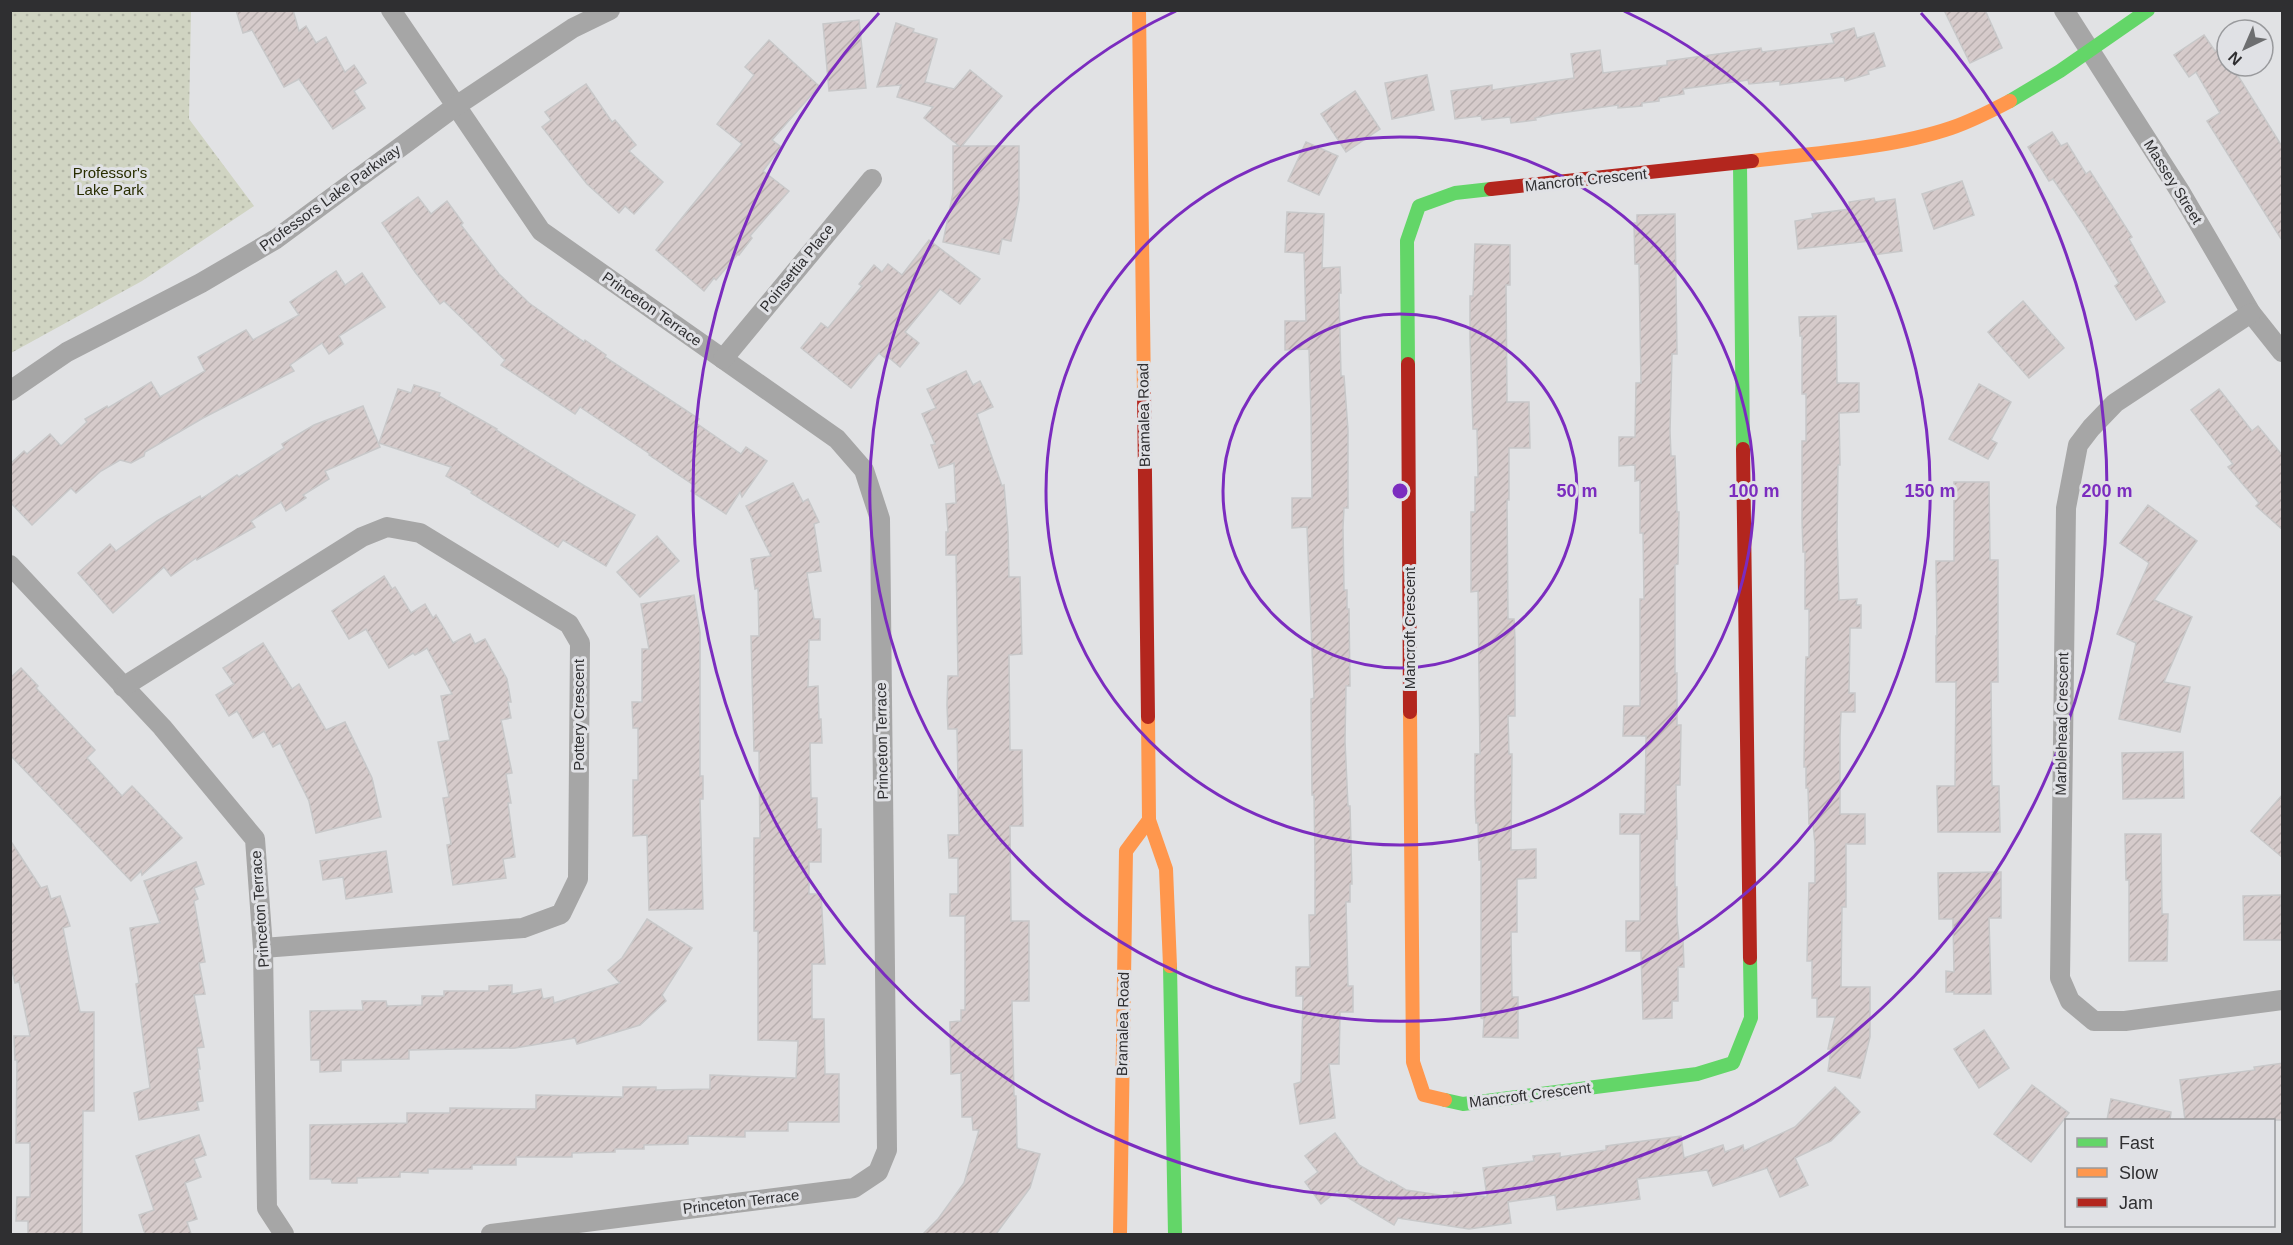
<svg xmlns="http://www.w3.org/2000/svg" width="2293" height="1245" viewBox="0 0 2293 1245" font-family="Arial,sans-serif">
<defs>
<pattern id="park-dots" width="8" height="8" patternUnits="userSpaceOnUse" patternTransform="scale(1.5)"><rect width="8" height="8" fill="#d0d4c2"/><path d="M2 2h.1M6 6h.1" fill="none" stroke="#b3b6a7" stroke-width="1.8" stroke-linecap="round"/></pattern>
<pattern id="building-hatch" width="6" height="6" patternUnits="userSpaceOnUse" patternTransform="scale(1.5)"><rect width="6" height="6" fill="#d6cbcb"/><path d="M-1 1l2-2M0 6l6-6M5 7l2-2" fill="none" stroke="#b8afaf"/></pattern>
</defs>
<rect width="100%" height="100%" fill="#e1e2e4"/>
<path fill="url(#park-dots)" d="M 11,10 L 191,11 L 189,119 L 254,206 L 142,281 L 11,353 Z"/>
<g fill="url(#building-hatch)" stroke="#c8c8c9" stroke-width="1.5">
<path d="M 236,10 L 293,10 L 299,31 L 306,26 L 316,43 L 326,37 L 345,72 L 354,65 L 366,83 L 354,91 L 365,108 L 333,129 L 299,79 L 284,87 L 252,30 L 243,33 Z"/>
<path d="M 1944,10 L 1985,10 L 2002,48 L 1970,63 Z"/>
<path d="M 859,20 L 866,88 L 829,91 L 823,24 Z"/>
<path d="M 896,23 L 914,29 L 913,32 L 937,39 L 925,82 L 954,89 L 970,70 L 1002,96 L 962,146 L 1019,146 L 1019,200 L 1011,241 L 1002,239 L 999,254 L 943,242 L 953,193 L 953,146 L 959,146 L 924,118 L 933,107 L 897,97 L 901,85 L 877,87 Z"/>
<path d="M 1854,28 L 1857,38 L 1874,33 L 1885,66 L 1868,71 L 1869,74 L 1845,81 L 1844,77 L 1780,85 L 1780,81 L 1749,84 L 1748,80 L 1683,89 L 1684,94 L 1659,98 L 1659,101 L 1642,103 L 1642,106 L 1618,108 L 1618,105 L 1553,114 L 1535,118 L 1536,120 L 1511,123 L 1510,117 L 1482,120 L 1481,116 L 1455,119 L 1451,91 L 1492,85 L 1492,90 L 1574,78 L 1571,54 L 1600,50 L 1603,73 L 1667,65 L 1667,61 L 1725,53 L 1761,48 L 1762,52 L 1834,43 L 1831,34 Z"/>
<path d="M 2204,35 L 2215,51 L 2227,44 L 2227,66 L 2232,66 L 2283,148 L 2283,242 L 2207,121 L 2220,113 L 2196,72 L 2189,77 L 2174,55 Z"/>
<path d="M 769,40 L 819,86 L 772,140 L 781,147 L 763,171 L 789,191 L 750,236 L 752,238 L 739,255 L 738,254 L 716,280 L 714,278 L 704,291 L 656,250 L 742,144 L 717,124 L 754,75 L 745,67 Z"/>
<path d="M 1427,75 L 1434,110 L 1392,119 L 1385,83 Z"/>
<path d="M 586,84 L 612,122 L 615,120 L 636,145 L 629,151 L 663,182 L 634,214 L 625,206 L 619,213 L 587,184 L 542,127 L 551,120 L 545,112 Z"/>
<path d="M 1355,91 L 1380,129 L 1346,152 L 1321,114 Z"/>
<path d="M 2052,132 L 2061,146 L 2067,143 L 2086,174 L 2090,171 L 2132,237 L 2129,239 L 2165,302 L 2136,320 L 2115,286 L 2119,283 L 2084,225 L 2053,179 L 2049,181 L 2028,147 Z"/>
<path d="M 1306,142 L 1338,156 L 1319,195 L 1288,181 Z"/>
<path d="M 1962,181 L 1974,215 L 1934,229 L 1922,194 Z"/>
<path d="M 418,197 L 431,214 L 447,201 L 463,223 L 461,225 L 499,274 L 529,303 L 584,342 L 585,340 L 606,355 L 605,357 L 699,419 L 696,423 L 741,454 L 746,447 L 767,461 L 742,497 L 740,492 L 726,514 L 691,491 L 695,486 L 649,455 L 650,454 L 580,407 L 575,414 L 501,365 L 505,360 L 444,301 L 440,304 L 415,272 L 382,223 Z"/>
<path d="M 1874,198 L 1875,202 L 1895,199 L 1902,251 L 1873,255 L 1870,241 L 1798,249 L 1795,221 L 1813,218 L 1812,214 L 1850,209 L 1849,202 Z"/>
<path d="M 1287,212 L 1324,214 L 1322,268 L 1340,267 L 1341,293 L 1339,293 L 1341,376 L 1344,376 L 1348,430 L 1348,508 L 1344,508 L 1343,527 L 1344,590 L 1347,590 L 1347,609 L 1349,609 L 1350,686 L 1346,686 L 1345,741 L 1348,806 L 1350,806 L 1352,884 L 1350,884 L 1350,902 L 1346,902 L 1348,986 L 1353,986 L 1353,1012 L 1340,1012 L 1339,1064 L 1329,1064 L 1335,1118 L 1300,1124 L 1294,1084 L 1301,1082 L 1303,996 L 1296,996 L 1296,967 L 1310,967 L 1309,915 L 1315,915 L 1315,860 L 1314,795 L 1312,795 L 1311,699 L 1314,698 L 1307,527 L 1292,528 L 1292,498 L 1312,498 L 1311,414 L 1309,349 L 1285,350 L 1285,321 L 1306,321 L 1304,253 L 1285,252 Z"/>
<path d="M 1675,214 L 1677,354 L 1672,354 L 1670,431 L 1671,456 L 1675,456 L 1677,512 L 1679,512 L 1678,564 L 1675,565 L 1675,673 L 1677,673 L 1677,725 L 1681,725 L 1680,785 L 1676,785 L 1677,839 L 1675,839 L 1675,887 L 1677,887 L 1677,921 L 1679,940 L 1683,940 L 1684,967 L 1678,967 L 1678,1001 L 1672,1001 L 1672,1018 L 1643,1019 L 1641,951 L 1626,951 L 1626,921 L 1640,921 L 1640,834 L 1620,834 L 1620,814 L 1645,814 L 1646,736 L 1623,736 L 1624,706 L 1640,706 L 1640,599 L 1644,599 L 1643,533 L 1640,533 L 1640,480 L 1635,481 L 1635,465 L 1619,466 L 1619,437 L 1635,437 L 1636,383 L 1641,383 L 1639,264 L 1635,264 L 1634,223 L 1637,223 L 1637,215 Z"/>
<path d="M 929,240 L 980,279 L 960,304 L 940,289 L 905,332 L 919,343 L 900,367 L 887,356 L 885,358 L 879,353 L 851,388 L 801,348 L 821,323 L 828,328 L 862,286 L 859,284 L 874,265 L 882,272 L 888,264 L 902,275 Z"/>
<path d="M 1475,244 L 1510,245 L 1510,285 L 1506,285 L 1507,402 L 1529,402 L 1530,448 L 1509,448 L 1509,500 L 1507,500 L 1508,619 L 1514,619 L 1515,639 L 1515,716 L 1508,716 L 1509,754 L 1512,754 L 1511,850 L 1536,849 L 1536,878 L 1517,879 L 1517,932 L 1511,932 L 1512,997 L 1518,997 L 1518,1038 L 1483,1037 L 1484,1019 L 1481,1018 L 1481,860 L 1479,860 L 1478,823 L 1476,823 L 1475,802 L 1475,754 L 1480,754 L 1478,591 L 1471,592 L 1471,512 L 1475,512 L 1475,477 L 1478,477 L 1477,429 L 1473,429 L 1470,338 L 1470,296 L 1473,296 Z"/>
<path d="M 336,271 L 345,285 L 362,273 L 385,307 L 339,336 L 343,344 L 329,354 L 322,343 L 290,365 L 294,371 L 203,418 L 145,452 L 144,456 L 131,463 L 120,460 L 101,471 L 76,493 L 71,488 L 32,525 L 10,502 L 10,464 L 24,451 L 27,454 L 50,434 L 61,446 L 87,422 L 85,419 L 107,406 L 108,408 L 151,382 L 160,397 L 205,371 L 198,357 L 246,330 L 253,340 L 299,315 L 290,302 Z"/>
<path d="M 2023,301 L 2064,348 L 2029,378 L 1988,332 Z"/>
<path d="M 1836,316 L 1837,383 L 1859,383 L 1859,412 L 1839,413 L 1840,465 L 1838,465 L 1837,531 L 1839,600 L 1857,599 L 1856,605 L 1861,605 L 1861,628 L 1850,628 L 1849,693 L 1855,693 L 1855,712 L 1841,712 L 1840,736 L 1840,814 L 1865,814 L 1865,844 L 1846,844 L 1846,907 L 1842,907 L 1841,987 L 1870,987 L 1870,1037 L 1860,1078 L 1828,1071 L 1831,1049 L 1828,1049 L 1835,1017 L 1817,1017 L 1817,998 L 1812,998 L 1812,961 L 1807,961 L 1809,883 L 1815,883 L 1815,844 L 1813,824 L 1809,824 L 1808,788 L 1806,788 L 1806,767 L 1804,767 L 1805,692 L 1806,657 L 1809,657 L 1809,609 L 1805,609 L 1805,552 L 1803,552 L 1802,520 L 1802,441 L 1806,441 L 1806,394 L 1802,394 L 1802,336 L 1800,336 L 1799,317 Z"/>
<path d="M 966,371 L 973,385 L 980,381 L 993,407 L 977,414 L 1002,486 L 1004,485 L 1008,532 L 1009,577 L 1020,577 L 1022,654 L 1009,655 L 1010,750 L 1022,750 L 1023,826 L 1010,826 L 1011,921 L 1029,921 L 1029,1001 L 1012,1001 L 1014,1096 L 1016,1096 L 1017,1148 L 1040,1154 L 1030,1188 L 996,1234 L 923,1234 L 938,1219 L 964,1183 L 979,1130 L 973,1130 L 972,1117 L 962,1117 L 961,1073 L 951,1074 L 950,1022 L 961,1021 L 961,1010 L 965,1010 L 965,916 L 950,916 L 950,894 L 958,894 L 958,858 L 949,858 L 948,835 L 959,835 L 957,729 L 948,729 L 947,705 L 948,676 L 958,676 L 956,555 L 946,555 L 946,532 L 948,532 L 946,504 L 956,503 L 954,463 L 939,468 L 931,445 L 935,444 L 922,414 L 936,408 L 927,389 Z"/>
<path d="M 1979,384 L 2011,402 L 1991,440 L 1997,443 L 1988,459 L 1949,439 Z"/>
<path d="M 414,385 L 440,393 L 439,396 L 497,429 L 496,430 L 583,485 L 635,515 L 606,566 L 563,540 L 558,547 L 471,493 L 472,491 L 446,476 L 451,467 L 379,443 L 398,389 L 411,393 Z"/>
<path d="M 2219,389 L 2252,431 L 2258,426 L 2283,456 L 2283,530 L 2256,506 L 2259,503 L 2228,467 L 2233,464 L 2191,410 Z"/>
<path d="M 363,406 L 380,447 L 325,471 L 329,479 L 303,495 L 306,498 L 286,511 L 281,502 L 251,521 L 255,527 L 197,560 L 196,558 L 171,576 L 164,567 L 113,613 L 78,573 L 110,544 L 116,551 L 157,521 L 200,496 L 201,499 L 237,475 L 239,477 L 284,448 L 282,444 L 314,425 Z"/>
<path d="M 1954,482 L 1989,482 L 1990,560 L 1998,560 L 1998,682 L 1991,682 L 1992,786 L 1999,786 L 2000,832 L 1938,832 L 1937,786 L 1955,786 L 1956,682 L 1936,682 L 1936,636 L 1937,636 L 1936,561 L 1954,561 Z"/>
<path d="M 793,483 L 803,502 L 808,499 L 819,522 L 814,524 L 821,571 L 807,573 L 814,619 L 820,619 L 820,640 L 809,640 L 808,687 L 818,686 L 819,719 L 821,719 L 822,743 L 810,743 L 811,798 L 817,798 L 817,829 L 821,829 L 821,862 L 809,862 L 809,894 L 821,894 L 825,964 L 812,964 L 812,1019 L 824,1019 L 825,1074 L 839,1074 L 839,1122 L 788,1122 L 788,1131 L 745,1131 L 745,1137 L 688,1136 L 688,1144 L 644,1145 L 644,1149 L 615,1149 L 615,1152 L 572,1153 L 572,1157 L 516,1157 L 516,1165 L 472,1165 L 472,1169 L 428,1169 L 428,1173 L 400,1172 L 400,1177 L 357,1178 L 357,1183 L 332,1183 L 331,1179 L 310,1179 L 310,1125 L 407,1123 L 407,1113 L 450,1113 L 450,1108 L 536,1109 L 536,1095 L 623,1097 L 623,1087 L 656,1087 L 656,1090 L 710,1089 L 710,1075 L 796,1078 L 798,1041 L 758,1040 L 758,931 L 754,931 L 754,838 L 760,838 L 759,751 L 754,751 L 751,636 L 759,636 L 758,588 L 755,589 L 751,559 L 771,556 L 746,506 Z"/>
<path d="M 2148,505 L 2197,541 L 2154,600 L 2192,617 L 2164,682 L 2190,687 L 2180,732 L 2119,719 L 2136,643 L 2117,634 L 2149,563 L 2120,543 Z"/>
<path d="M 657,536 L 679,561 L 640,597 L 617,572 Z"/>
<path d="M 384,576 L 392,589 L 395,587 L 411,613 L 425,604 L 433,618 L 436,615 L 453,643 L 470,634 L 475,644 L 485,639 L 507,679 L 511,702 L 508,702 L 511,718 L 501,720 L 512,773 L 506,774 L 511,803 L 508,803 L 515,857 L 503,859 L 506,878 L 453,885 L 447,845 L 451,844 L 443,798 L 449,797 L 438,742 L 450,740 L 441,696 L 452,694 L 427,648 L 415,655 L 413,653 L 389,668 L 366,629 L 349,639 L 332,611 Z"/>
<path d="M 694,595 L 700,632 L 700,776 L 703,776 L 703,799 L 700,799 L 703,909 L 649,910 L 647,835 L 633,836 L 633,780 L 638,780 L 638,728 L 633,728 L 632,702 L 642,702 L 642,649 L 649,649 L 641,604 Z"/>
<path d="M 263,643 L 292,689 L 299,684 L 326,730 L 345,722 L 372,778 L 381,817 L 316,833 L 309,801 L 280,743 L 273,747 L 264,731 L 253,738 L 237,711 L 229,716 L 216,695 L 234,684 L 223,668 Z"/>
<path d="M 21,668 L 38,686 L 36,688 L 95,750 L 87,758 L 122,796 L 132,786 L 182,838 L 142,875 L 141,871 L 131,881 L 10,755 L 10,678 Z"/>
<path d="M 2176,752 L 2183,752 L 2184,798 L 2123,799 L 2122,753 Z"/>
<path d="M 2283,794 L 2283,858 L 2251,831 Z"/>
<path d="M 2125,834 L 2161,834 L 2162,914 L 2168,914 L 2167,961 L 2129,961 L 2129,880 L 2126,880 Z"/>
<path d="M 10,840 L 41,888 L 47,886 L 51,899 L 60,896 L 70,926 L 63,928 L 80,1012 L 94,1012 L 94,1111 L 83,1111 L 82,1234 L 28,1234 L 28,1221 L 16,1221 L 17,1197 L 30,1197 L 30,1143 L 16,1143 L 17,1060 L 15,1060 L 14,1036 L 30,1036 L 19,982 L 15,983 L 10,962 Z"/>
<path d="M 386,851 L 392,892 L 346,899 L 343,877 L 323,880 L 320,861 Z"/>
<path d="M 196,862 L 204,884 L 194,888 L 198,899 L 194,901 L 205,962 L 199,963 L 205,994 L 194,995 L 204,1047 L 197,1048 L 200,1069 L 198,1069 L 203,1101 L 197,1102 L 199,1110 L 139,1120 L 134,1093 L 150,1088 L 136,984 L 139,983 L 130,928 L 160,923 L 144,881 Z"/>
<path d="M 2001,872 L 2001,918 L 1989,918 L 1991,994 L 1954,994 L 1954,992 L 1946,992 L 1946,971 L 1954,972 L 1953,919 L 1939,919 L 1938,873 Z"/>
<path d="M 2281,895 L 2282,940 L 2244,940 L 2243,896 Z"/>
<path d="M 647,919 L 692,948 L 662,995 L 666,1001 L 640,1025 L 577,1044 L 575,1038 L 515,1048 L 409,1050 L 409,1059 L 341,1060 L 341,1071 L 320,1072 L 320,1060 L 311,1060 L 310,1011 L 363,1010 L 362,1001 L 386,1001 L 387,1006 L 422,1005 L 422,996 L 444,996 L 444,991 L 489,991 L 489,986 L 512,985 L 512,994 L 541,989 L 543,999 L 553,997 L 554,1003 L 620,983 L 608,970 L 622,958 Z"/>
<path d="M 1984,1030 L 2009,1068 L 1979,1088 L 1954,1049 Z"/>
<path d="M 2283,1063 L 2283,1120 L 2185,1120 L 2180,1080 L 2255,1070 L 2254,1067 Z"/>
<path d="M 2032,1085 L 2069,1113 L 2031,1162 L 1994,1134 Z"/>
<path d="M 1835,1087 L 1860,1112 L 1831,1141 L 1795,1158 L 1808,1185 L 1780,1197 L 1767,1168 L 1713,1186 L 1707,1170 L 1637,1179 L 1640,1199 L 1557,1210 L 1555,1195 L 1508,1202 L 1511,1223 L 1469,1229 L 1398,1218 L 1394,1225 L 1337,1191 L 1321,1204 L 1305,1182 L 1318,1172 L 1305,1156 L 1335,1133 L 1359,1165 L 1390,1183 L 1391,1181 L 1406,1190 L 1453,1197 L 1454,1192 L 1487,1197 L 1483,1168 L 1534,1161 L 1533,1156 L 1560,1153 L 1560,1157 L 1606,1150 L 1606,1146 L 1681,1136 L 1684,1158 L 1723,1145 L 1725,1152 L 1743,1145 L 1744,1151 L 1795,1127 Z"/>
<path d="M 2111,1099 L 2171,1112 L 2170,1120 L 2107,1120 Z"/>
<path d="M 199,1135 L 206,1155 L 194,1159 L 201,1177 L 185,1183 L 197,1219 L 187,1222 L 191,1234 L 145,1234 L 139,1215 L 154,1210 L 136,1156 Z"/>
</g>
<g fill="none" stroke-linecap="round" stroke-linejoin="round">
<g stroke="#a6a6a6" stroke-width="20">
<path d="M 391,10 L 541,231 L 837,439 L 864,470 L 880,519 L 887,1150 L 878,1172 L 854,1188 L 491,1234"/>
<path d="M 2064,10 L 2181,193 L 2251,313 L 2282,352"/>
<path d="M 2251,313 L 2115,403 L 2091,428 L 2078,445 L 2066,508 L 2060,978 L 2070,1001 L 2094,1021 L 2125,1021 L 2282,1000"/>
<path d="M 723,359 L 872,179"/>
<path d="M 10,391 L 67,352 L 201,283 L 276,239 L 456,106 L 573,28 L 610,10"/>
<path d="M 10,565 L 162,727 L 255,839 L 263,948 L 267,1208 L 284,1234"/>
<path d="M 123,687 L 362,537 L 387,527 L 420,533 L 569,624 L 580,643 L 578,879 L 561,914 L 523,928 L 263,948"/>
</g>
<g stroke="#63d668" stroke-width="14">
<path d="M 2010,101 L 2060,71 L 2148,10"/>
<path d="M 1740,164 L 1743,449"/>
<path d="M 1408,364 L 1407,241 L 1419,206 L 1455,193 L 1491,189"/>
<path d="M 1170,966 L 1175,1234"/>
<path d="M 1445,1100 L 1463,1104 L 1697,1074 L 1733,1063 L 1751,1018 L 1750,958"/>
</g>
<g stroke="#ff974d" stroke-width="14">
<path d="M 1139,10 L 1144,394"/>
<path d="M 1752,161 C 1814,153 1892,148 1951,128 C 1972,121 1991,111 2010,101"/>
<path d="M 1410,712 L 1413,1062 L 1424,1095 L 1445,1100"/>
<path d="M 1148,717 L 1149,820 L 1166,869 L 1170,966"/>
<path d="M 1120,1234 L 1126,851 L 1149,820"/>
</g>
<g stroke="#b3261e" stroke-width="14">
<path d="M 1491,189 L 1752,161"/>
<path d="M 1408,364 L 1410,712"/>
<path d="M 1144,394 L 1148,717"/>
<path d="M 1743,449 L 1750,958"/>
</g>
</g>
<g fill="none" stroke="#7b2cbf" stroke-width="3">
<circle cx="1400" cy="491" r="177"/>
<circle cx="1400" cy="491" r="354"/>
<path d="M1624 11A530 530 0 1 1 1176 11"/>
<path d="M1921 13A707 707 0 1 1 879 13"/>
</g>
<g text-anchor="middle" stroke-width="6" stroke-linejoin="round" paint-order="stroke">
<g font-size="15" fill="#282d01" stroke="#e0e1e5">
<text x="110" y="178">Professor's<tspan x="110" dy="17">Lake Park</tspan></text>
</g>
<g font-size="15" fill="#2f2f31" stroke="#e0e1e5">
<text transform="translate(1586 180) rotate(-6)" y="5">Mancroft Crescent</text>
<text transform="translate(2173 182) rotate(58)" y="5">Massey Street</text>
<text transform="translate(330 198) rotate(-36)" y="5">Professors Lake Parkway</text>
<text transform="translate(797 268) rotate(-51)" y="5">Poinsettia Place</text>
<text transform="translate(652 309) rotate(35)" y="5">Princeton Terrace</text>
<text transform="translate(1144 415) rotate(-91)" y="5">Bramalea Road</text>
<text transform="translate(1410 628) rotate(-90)" y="5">Mancroft Crescent</text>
<text transform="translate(579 715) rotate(-90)" y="5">Pottery Crescent</text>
<text transform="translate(2062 724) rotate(-89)" y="5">Marblehead Crescent</text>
<text transform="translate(882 741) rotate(-91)" y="5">Princeton Terrace</text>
<text transform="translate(260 909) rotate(-94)" y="5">Princeton Terrace</text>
<text transform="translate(1123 1024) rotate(-89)" y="5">Bramalea Road</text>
<text transform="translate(1530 1095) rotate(-7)" y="5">Mancroft Crescent</text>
<text transform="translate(741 1202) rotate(-7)" y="5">Princeton Terrace</text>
</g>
</g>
<circle cx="1400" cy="491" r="9" fill="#7b2cbf" stroke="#e0e1e5" stroke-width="3"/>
<g font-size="18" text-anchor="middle" font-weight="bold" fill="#7b2cbf" stroke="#e0e1e5" stroke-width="6" stroke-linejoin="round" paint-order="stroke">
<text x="1577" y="497">50 m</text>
<text x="1754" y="497">100 m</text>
<text x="1930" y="497">150 m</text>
<text x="2107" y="497">200 m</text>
</g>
<rect width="2293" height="1245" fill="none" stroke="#2f2f31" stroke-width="24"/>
<rect x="2065" y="1119" width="210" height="108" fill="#e0e1e5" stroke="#999a9d" stroke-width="1.5"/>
<rect x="2077" y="1138" width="30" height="9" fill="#63d668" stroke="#999a9d" stroke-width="1.5"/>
<text x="2119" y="1149" font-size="18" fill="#2f2f31">Fast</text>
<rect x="2077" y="1168" width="30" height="9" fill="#ff974d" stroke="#999a9d" stroke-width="1.5"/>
<text x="2119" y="1179" font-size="18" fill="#2f2f31">Slow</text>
<rect x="2077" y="1198" width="30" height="9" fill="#b3261e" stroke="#999a9d" stroke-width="1.5"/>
<text x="2119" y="1209" font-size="18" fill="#2f2f31">Jam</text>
<g transform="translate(2245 48) rotate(224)"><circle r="28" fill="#e0e1e5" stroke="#999a9d" stroke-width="1.5"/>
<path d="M0-4.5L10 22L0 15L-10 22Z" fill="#6d6e70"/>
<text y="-9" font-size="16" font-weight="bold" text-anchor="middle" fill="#2f2f31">N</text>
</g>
</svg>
